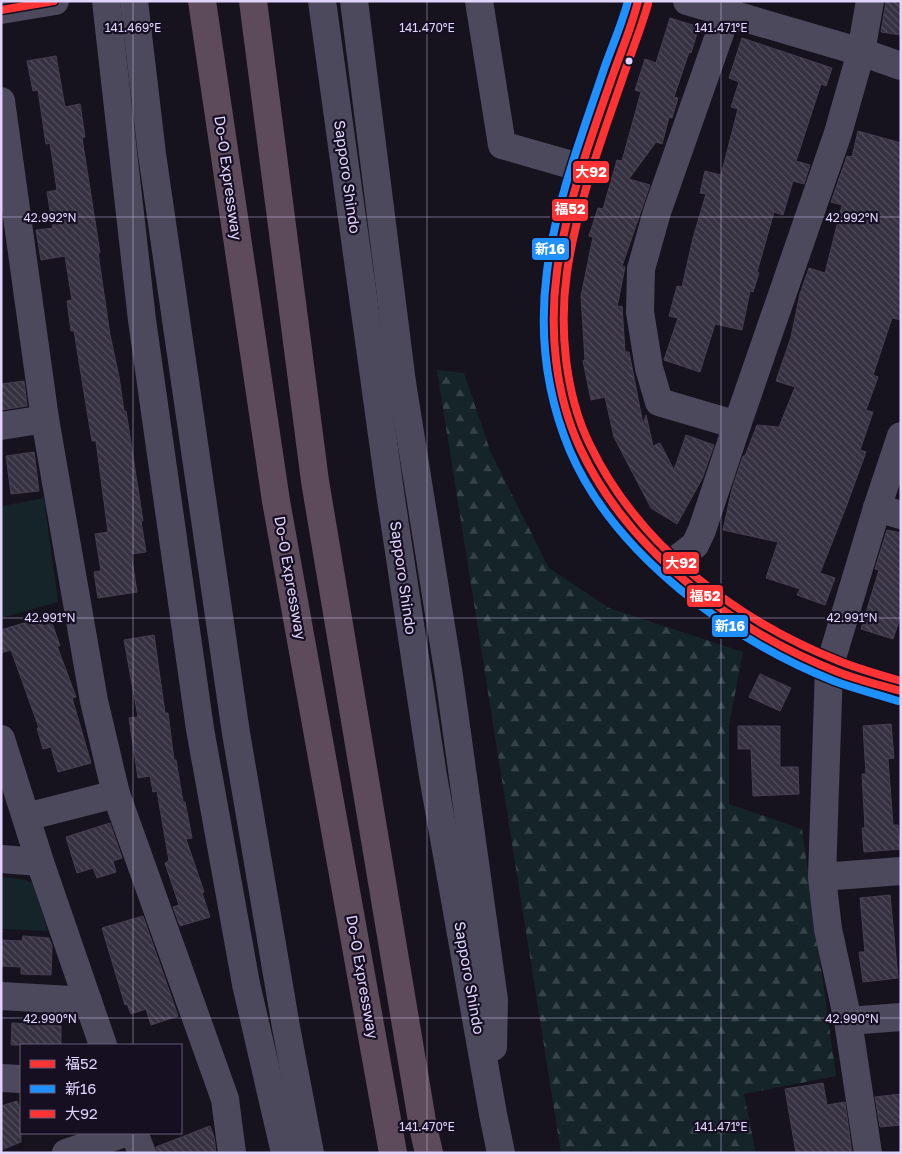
<svg xmlns="http://www.w3.org/2000/svg" width="902" height="1154" viewBox="0 0 902 1154" font-family="'Golos Text','Noto Sans JP',sans-serif">
<defs>
<pattern id="forest-firs" width="22" height="20" patternUnits="userSpaceOnUse" patternTransform="scale(1.25)"><rect width="22" height="20" fill="#142429"/><path d="M5 1l3.5 6h-7zM16 11l3.5 6h-7z" fill="#364349"/></pattern>
<pattern id="building-back-hatch" width="6" height="6" patternUnits="userSpaceOnUse" patternTransform="scale(1.25)"><rect width="6" height="6" fill="#363140"/><path d="M-1 5l2 2M0 0l6 6M5-1l2 2" fill="none" stroke="#534e5c"/></pattern>
</defs>
<rect width="100%" height="100%" fill="#17131e"/>
<g fill="#142429">
<path d="M 44,498 L 58,602 L 1,618 L 1,506 Z"/>
<path d="M 1,877 L 25,880 L 32,882 L 48,931 L 1,929 Z"/>
</g>
<path fill="url(#forest-firs)" d="M 437,370 L 464,373 L 491,453 L 549,568 L 609,608 L 743,652 L 729,725 L 729,804 L 802,829 L 836,1076 L 744,1094 L 756,1153 L 561,1153 Z"/>
<g fill="url(#building-back-hatch)" stroke="#453e51">
<path d="M 886,1 L 901,1 L 901,35 L 881,32 Z"/>
<path d="M 670,18 L 699,27 L 691,53 L 689,52 L 674,97 L 678,98 L 672,118 L 669,117 L 662,144 L 656,142 L 629,179 L 650,185 L 622,266 L 625,267 L 617,307 L 622,306 L 625,352 L 629,352 L 643,424 L 646,415 L 653,446 L 660,443 L 674,470 L 686,435 L 714,445 L 702,479 L 677,524 L 651,508 L 614,437 L 605,397 L 591,400 L 583,361 L 585,360 L 581,296 L 593,237 L 589,236 L 598,208 L 603,209 L 617,160 L 622,161 L 641,92 L 635,90 L 645,59 L 656,63 Z"/>
<path d="M 742,38 L 832,68 L 826,86 L 821,84 L 796,161 L 810,165 L 804,184 L 793,181 L 783,215 L 774,212 L 757,272 L 759,273 L 753,292 L 750,291 L 742,330 L 715,324 L 700,372 L 664,360 L 678,318 L 669,316 L 677,286 L 682,287 L 693,238 L 706,194 L 700,193 L 705,171 L 721,175 L 738,109 L 731,107 L 739,82 L 729,78 Z"/>
<path d="M 56,56 L 65,107 L 80,104 L 85,137 L 82,138 L 100,253 L 98,253 L 110,335 L 119,377 L 124,411 L 126,411 L 143,521 L 141,521 L 146,552 L 131,554 L 137,592 L 98,598 L 94,572 L 101,571 L 95,534 L 108,532 L 96,441 L 92,441 L 74,331 L 71,331 L 67,301 L 72,300 L 65,256 L 41,260 L 36,230 L 53,228 L 47,192 L 57,190 L 50,143 L 46,144 L 38,90 L 33,91 L 27,61 Z"/>
<path d="M 858,131 L 901,143 L 901,320 L 892,318 L 873,375 L 878,377 L 866,410 L 873,412 L 860,450 L 866,452 L 846,507 L 820,573 L 835,578 L 825,605 L 797,595 L 800,589 L 766,578 L 778,542 L 723,530 L 732,489 L 743,456 L 745,456 L 757,425 L 779,427 L 795,387 L 776,381 L 791,337 L 800,294 L 809,268 L 825,273 L 842,205 L 831,202 L 847,156 L 852,157 Z"/>
<path d="M 24,381 L 27,406 L 1,410 L 1,384 Z"/>
<path d="M 34,452 L 39,491 L 11,494 L 6,456 Z"/>
<path d="M 887,530 L 901,533 L 901,615 L 893,639 L 861,629 L 879,570 L 875,569 Z"/>
<path d="M 40,618 L 43,626 L 52,623 L 60,646 L 57,646 L 76,697 L 72,698 L 91,763 L 58,772 L 51,747 L 43,749 L 37,728 L 39,728 L 11,650 L 1,653 L 1,630 Z"/>
<path d="M 154,635 L 165,713 L 168,713 L 174,760 L 176,760 L 183,802 L 185,802 L 192,838 L 186,839 L 204,892 L 202,893 L 210,917 L 180,926 L 173,907 L 179,905 L 165,863 L 169,861 L 157,791 L 153,792 L 150,776 L 138,778 L 129,718 L 138,717 L 124,640 Z"/>
<path d="M 760,674 L 791,688 L 780,711 L 749,697 Z"/>
<path d="M 891,724 L 894,758 L 888,759 L 893,825 L 898,825 L 900,849 L 864,852 L 862,828 L 865,828 L 862,774 L 866,774 L 863,726 Z"/>
<path d="M 738,726 L 780,726 L 780,767 L 798,767 L 799,794 L 753,796 L 751,749 L 738,749 Z"/>
<path d="M 110,823 L 122,858 L 113,861 L 116,872 L 97,878 L 93,868 L 77,873 L 66,837 Z"/>
<path d="M 890,895 L 898,978 L 863,982 L 859,952 L 865,952 L 860,898 Z"/>
<path d="M 143,916 L 178,1016 L 151,1025 L 146,1009 L 131,1014 L 127,1004 L 125,1005 L 102,928 Z"/>
<path d="M 23,936 L 49,938 L 52,946 L 51,975 L 21,974 L 21,967 L 1,966 L 1,940 L 22,941 Z"/>
<path d="M 12,1023 L 61,1026 L 61,1045 L 11,1045 Z"/>
<path d="M 823,1083 L 827,1105 L 845,1102 L 852,1153 L 796,1153 L 785,1089 Z"/>
<path d="M 901,1094 L 901,1125 L 880,1127 L 875,1097 Z"/>
<path d="M 17,1101 L 21,1113 L 21,1142 L 1,1150 L 1,1106 Z"/>
<path d="M 210,1126 L 214,1137 L 216,1153 L 157,1153 L 156,1147 Z"/>
</g>
<g fill="none" stroke-linecap="round" stroke-linejoin="round">
<g stroke="#4d495d" stroke-width="28">
<path d="M 479,1 L 502,145 L 582,168"/>
<path d="M 687,1 L 861,52 L 901,66"/>
<path d="M 729,1 L 727,13 L 657,212 L 641,269 L 640,312 L 649,368 L 659,402 L 737,425"/>
<path d="M 1,101 L 45,419 L 94,701 L 116,794 L 225,1099 L 232,1153"/>
<path d="M 1,426 L 45,419"/>
<path d="M 877,508 L 901,515"/>
<path d="M 668,566 L 695,545 L 702,530 L 737,425 L 838,133 L 861,52 L 870,1"/>
<path d="M 1,739 L 40,862 L 103,1045"/>
<path d="M 26,817 L 116,794"/>
<path d="M 1,859 L 40,862"/>
<path d="M 822,877 L 901,871"/>
<path d="M 1,996 L 88,1001"/>
<path d="M 848,1021 L 901,1017"/>
<path d="M 1,1078 L 21,1079"/>
<path d="M 134,1133 L 142,1153"/>
<path d="M 66,1153 L 125,1133"/>
<path d="M 868,1153 L 848,1021 L 828,929 L 822,877 L 829,668 L 877,508 L 901,436"/>
</g>
<g stroke="#4d495d" stroke-width="28">
<path d="M 106,1 L 142,320 L 200,729 L 246,984 L 285,1153"/>
<path d="M 134,1 L 152,154 L 236,733 L 286,1027 L 310,1153"/>
<path d="M 322,1 L 390,492 L 433,776 L 493,1114 L 501,1153"/>
<path d="M 354,1 L 402,383 L 449,676 L 494,1000 L 493,1047"/>
<path d="M 638,1 C 632,26 622,49 614,72 C 594,132 571,192 560,254 C 551,303 552,353 564,402 C 596,528 716,620 829,668 C 852,678 877,684 901,691"/>
<path d="M 1,10 L 55,1"/>
</g>
<g stroke="#5d4a5a" stroke-width="28">
<path d="M 202,1 L 276,501 L 393,1153"/>
<path d="M 253,1 L 315,481 L 423,1127 L 429,1153"/>
</g>
<defs>
<g id="bus-1">
<path d="M 638,1 C 632,26 622,49 614,72 C 591,137 567,203 557,271 C 549,330 555,394 580,448 C 628,551 734,631 838,672 C 858,680 880,685 901,691"/>
<path d="M 1,10 L 54,1"/>
</g>
<path id="bus-2" d="M 628,1 C 622,24 612,46 604,69 C 582,135 556,202 547,271 C 539,332 546,394 570,451 C 614,554 732,641 834,681 C 855,689 877,694 898,701"/>
<path id="bus-3" d="M 648,4 C 641,29 631,53 623,77 C 601,141 577,205 567,272 C 559,328 565,394 590,445 C 639,546 736,620 839,661 C 859,669 880,675 901,681"/>
</defs>
<use href="#bus-1" stroke="#160f22" stroke-width="11"/>
<use href="#bus-2" stroke="#160f22" stroke-width="11"/>
<use href="#bus-3" stroke="#160f22" stroke-width="11"/>
<use href="#bus-1" stroke="#f33" stroke-width="8"/>
<use href="#bus-2" stroke="#1e90ff" stroke-width="8"/>
<use href="#bus-3" stroke="#f33" stroke-width="8"/>
</g>
<path fill="none" stroke="#e0d3fc" stroke-width="1" stroke-opacity="0.45" d="M 133,1 L 133,1045M 427,1 L 427,1153M 721,1 L 721,1153M 1,217 L 901,217M 1,618 L 901,618M 1,1018 L 901,1018M 133,1133 L 133,1153"/>
<circle fill="#e0d3fc" stroke="#160f22" stroke-width="2" cx="629" cy="61" r="4.5"/>
<g text-anchor="middle" stroke-width="4.5" stroke-linejoin="round" paint-order="stroke">
<g font-size="15" fill="#e0d3fc" stroke="#160f22">
<text transform="translate(347 177) rotate(82)" y="5">Sapporo Shindo</text>
<text transform="translate(228 178) rotate(82)" y="5">Do-O Expressway</text>
<text transform="translate(290 578) rotate(80)" y="5">Do-O Expressway</text>
<text transform="translate(403 578) rotate(82)" y="5">Sapporo Shindo</text>
<text transform="translate(362 977) rotate(80)" y="5">Do-O Expressway</text>
<text transform="translate(469 978) rotate(80)" y="5">Sapporo Shindo</text>
</g>
</g>
<g font-size="12" text-anchor="middle" fill="#e0d3fc" stroke="#160f22" stroke-width="4.5" stroke-linejoin="round" paint-order="stroke">
<text x="133" y="32">141.469°E</text>
<text x="427" y="32">141.470°E</text>
<text x="721" y="32">141.471°E</text>
<text x="50" y="222">42.992°N</text>
<text x="852" y="222">42.992°N</text>
<text x="50" y="622">42.991°N</text>
<text x="852" y="622">42.991°N</text>
<text x="50" y="1023">42.990°N</text>
<text x="852" y="1023">42.990°N</text>
<text x="427" y="1131">141.470°E</text>
<text x="721" y="1131">141.471°E</text>
</g>
<g stroke="#160f22" stroke-width="2">
<rect x="572" y="160" width="38" height="24" rx="5" fill="#f33"/>
<rect x="551" y="198" width="38" height="24" rx="5" fill="#f33"/>
<rect x="531" y="237" width="39" height="24" rx="5" fill="#1e90ff"/>
<rect x="662" y="551" width="38" height="24" rx="5" fill="#f33"/>
<rect x="686" y="584" width="38" height="24" rx="5" fill="#f33"/>
<rect x="711" y="614" width="38" height="24" rx="5" fill="#1e90ff"/>
</g>
<g font-size="14" text-anchor="middle" font-weight="bold" fill="#fff">
<text x="591" y="177">大92</text>
<text x="570" y="214">福52</text>
<text x="550" y="254">新16</text>
<text x="681" y="568">大92</text>
<text x="705" y="601">福52</text>
<text x="730" y="631">新16</text>
</g>
<rect width="902" height="1154" fill="none" stroke="#e0d3fc" stroke-width="5"/>
<rect x="20" y="1044" width="162" height="90" fill="#160f22" stroke="#675d79"/>
<rect x="30" y="1060" width="25" height="8" fill="#ff3333" stroke="#675d79"/>
<text x="65" y="1069" font-size="15" fill="#e0d3fc">福52</text>
<rect x="30" y="1085" width="25" height="8" fill="#1e90ff" stroke="#675d79"/>
<text x="65" y="1094" font-size="15" fill="#e0d3fc">新16</text>
<rect x="30" y="1110" width="25" height="8" fill="#ff3333" stroke="#675d79"/>
<text x="65" y="1119" font-size="15" fill="#e0d3fc">大92</text>
</svg>
